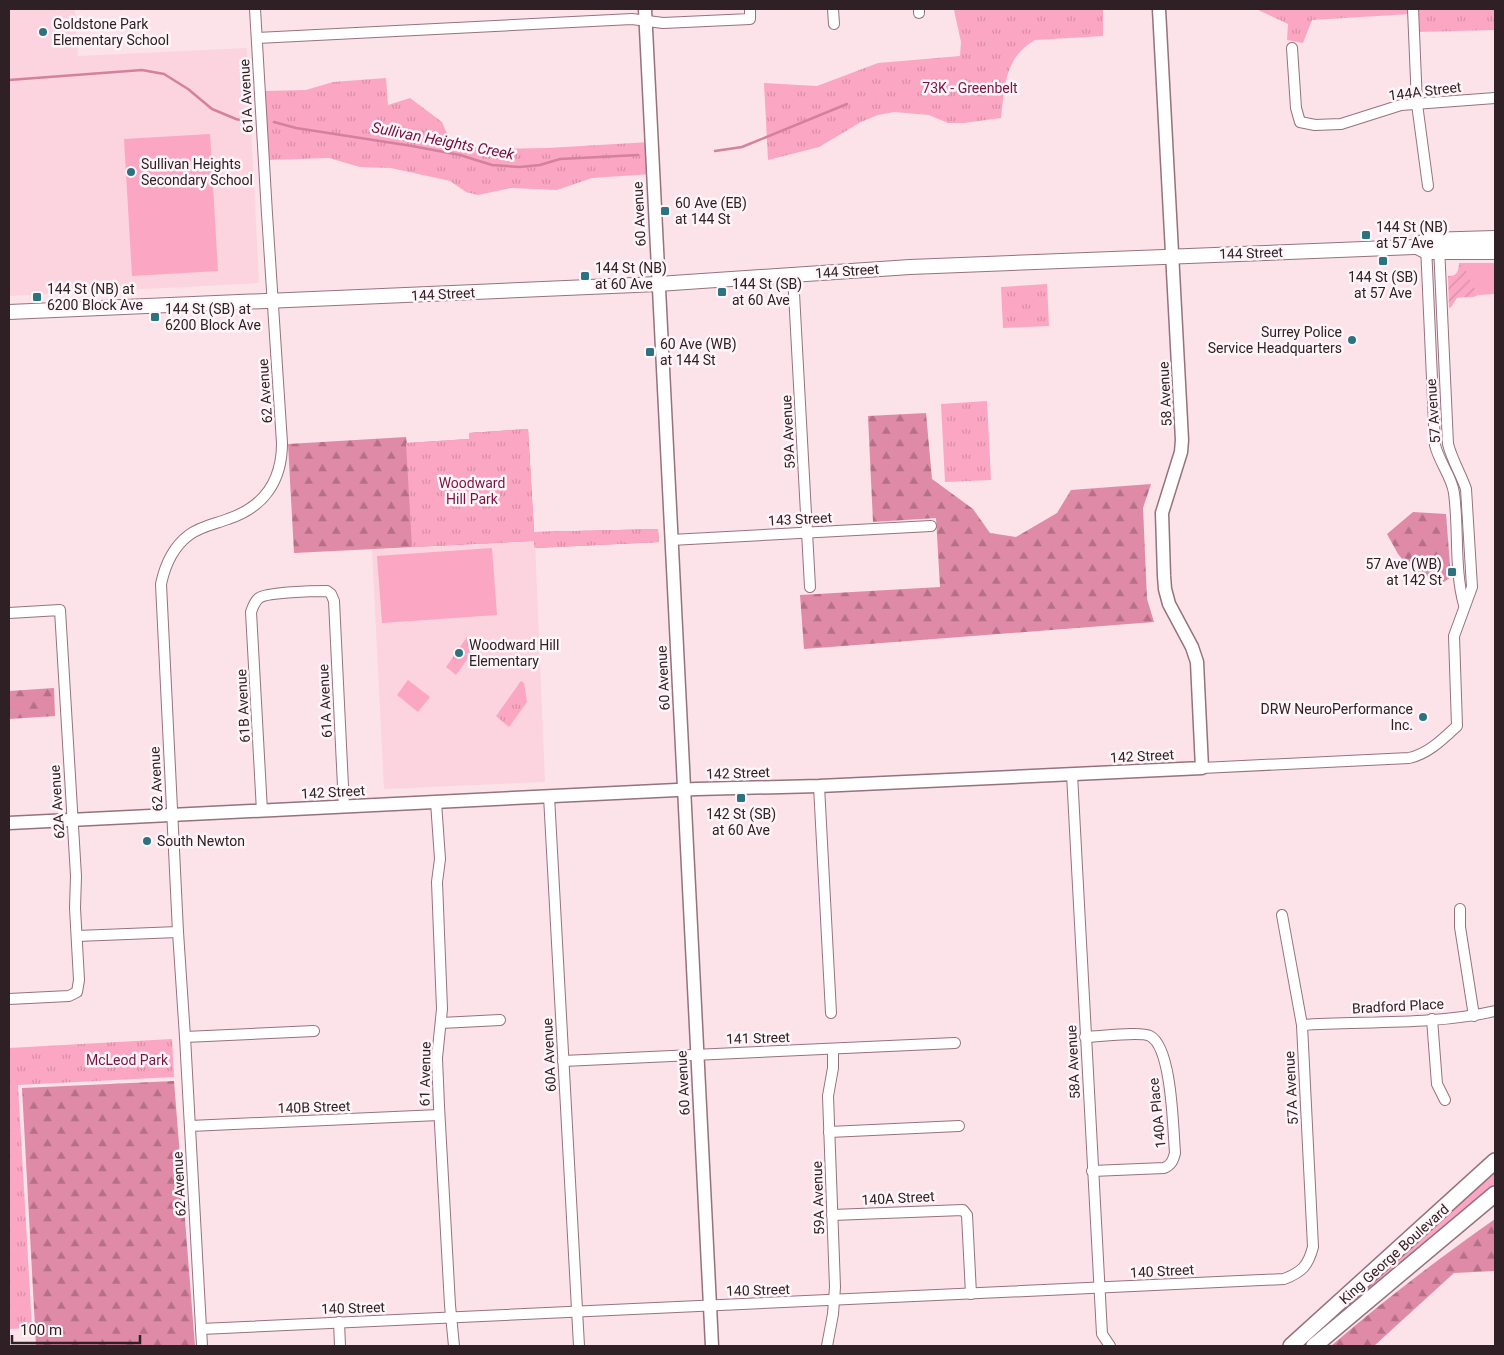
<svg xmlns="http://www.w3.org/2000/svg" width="1504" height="1355" viewBox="0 0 1504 1355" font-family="Roboto,sans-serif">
<defs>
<pattern id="forest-firs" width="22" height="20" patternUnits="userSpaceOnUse" patternTransform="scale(1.25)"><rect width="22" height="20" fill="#df8aa7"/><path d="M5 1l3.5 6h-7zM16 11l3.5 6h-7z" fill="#b57088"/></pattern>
<pattern id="park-tufts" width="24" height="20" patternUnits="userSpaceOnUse" patternTransform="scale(1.25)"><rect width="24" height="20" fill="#fba6c2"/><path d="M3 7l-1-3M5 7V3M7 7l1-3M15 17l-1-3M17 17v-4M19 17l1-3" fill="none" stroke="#d78fa7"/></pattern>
<pattern id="garden-furrows" width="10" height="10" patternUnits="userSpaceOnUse" patternTransform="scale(1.25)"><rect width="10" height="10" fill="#fba6c2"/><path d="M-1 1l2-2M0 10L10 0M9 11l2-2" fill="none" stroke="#d78fa7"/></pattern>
</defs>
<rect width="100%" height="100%" fill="#fce3ea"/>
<g fill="#fbd4e0">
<path d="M 9,9 L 75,9 L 78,56 L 247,48 L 259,283 L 9,296 Z"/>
<path d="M 535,541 L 545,782 L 384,789 L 372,550 Z"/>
</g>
<g fill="#fba6c2">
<path d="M 210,134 L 218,271 L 132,276 L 124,139 Z"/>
<path d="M 1459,263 L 1495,263 L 1495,294 L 1478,295 C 1474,285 1465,275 1464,265 L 1459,265 Z"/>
<path d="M 492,548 L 497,615 L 382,623 L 377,556 Z"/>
<path d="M 408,680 L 430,697 L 418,712 L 397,695 Z"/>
<path d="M 1495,1168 L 1495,1187 L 1310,1346 L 1297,1346 Z"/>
</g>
<g fill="url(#forest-firs)">
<path d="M 926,413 L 932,479 L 973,509 L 990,533 L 1016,537 L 1057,513 L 1071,490 L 1151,484 L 1143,508 L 1147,599 L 1154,622 L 804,649 L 800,595 L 940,587 L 936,518 L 873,522 L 868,416 Z"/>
<path d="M 528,429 L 534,532 L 658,529 L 659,542 L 535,548 L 534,541 L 294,553 L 288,444 L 406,437 L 407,443 L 469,439 L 469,433 Z"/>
<path d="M 1413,512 L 1446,514 L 1451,577 L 1444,582 L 1415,574 L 1398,554 L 1387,534 Z"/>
<path d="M 54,688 L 55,716 L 9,719 L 9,691 Z"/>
<path d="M 174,1081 L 195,1346 L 36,1346 L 22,1088 Z"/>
<path d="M 1495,1219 L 1495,1271 L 1454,1273 L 1374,1346 L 1331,1346 C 1383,1301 1438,1259 1495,1219 Z"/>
</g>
<g fill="url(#park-tufts)">
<path d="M 973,9 L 1103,9 L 1103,36 L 1035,40 C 1004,58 1005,86 1001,118 L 964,123 L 948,123 L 929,115 L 894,112 L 878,115 L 861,122 L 819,147 L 768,160 L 764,83 L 817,86 L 878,63 L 960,56 L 961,42 L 954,10 Z"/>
<path d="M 1256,9 L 1410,9 L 1410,14 L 1312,20 L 1303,43 L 1287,40 L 1288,24 Z"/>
<path d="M 1414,9 L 1495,9 L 1495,30 L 1415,32 Z"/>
<path d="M 386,78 L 388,105 L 410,98 L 442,122 L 448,136 L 465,144 L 488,149 L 547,148 L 650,142 L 651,174 L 592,178 L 557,190 L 511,188 L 478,195 L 466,192 L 450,181 L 391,168 L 360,167 L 329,158 L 268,160 L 265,91 L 306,90 L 333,82 Z"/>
<path d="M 1047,284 L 1049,326 L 1003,328 L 1001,287 Z"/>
<path d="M 987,401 L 991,480 L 945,482 L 941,404 Z"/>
<path d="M 528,429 L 534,532 L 658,529 L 659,542 L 535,548 L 534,541 L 412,547 L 406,443 L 469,439 L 469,433 Z"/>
<path d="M 467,637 L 478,644 L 456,675 L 446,667 Z"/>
<path d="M 521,681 L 524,683 L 527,702 L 509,727 L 496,716 Z"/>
<path d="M 172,1039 L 174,1077 L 18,1085 L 32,1328 L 9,1329 L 9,1048 Z"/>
</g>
<path fill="url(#garden-furrows)" d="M 1459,265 L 1465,265 C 1465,274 1474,285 1478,295 C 1472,299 1464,296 1457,298 L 1451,307 L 1449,308 L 1448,276 C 1456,276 1458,273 1459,265 Z"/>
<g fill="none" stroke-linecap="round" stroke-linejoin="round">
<g stroke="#d4819e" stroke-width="2.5">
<path d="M 9,80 L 142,70 L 164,74 L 188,89 L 212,109 L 236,119 L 251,123"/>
<path d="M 274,122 L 296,128 L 412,146 L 460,155 L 492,165 L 520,167 L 540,165 L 560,159 L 638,155"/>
<path d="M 715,151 L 742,147 L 847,104"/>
</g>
<defs>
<g id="minor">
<path d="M 833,9 L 834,24"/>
<path d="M 919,9 L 919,13"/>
<path d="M 1413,9 L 1417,104 L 1428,186"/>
<path d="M 257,38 L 632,19 L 663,23 L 750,19 L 750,9"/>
<path d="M 1292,48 L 1296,108 L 1300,122 L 1315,125 L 1341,124 L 1401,105 L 1495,98"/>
<path d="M 1426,246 L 1435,445 C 1439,462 1452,477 1454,493 C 1459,530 1454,569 1464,605"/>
<path d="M 793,275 L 810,587"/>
<path d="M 671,540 L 931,526"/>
<path d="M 9,613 L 60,610 L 76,876 L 75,908 L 79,980 L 77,992 L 69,996 L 9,999"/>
<path d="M 1202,768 L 1409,758 C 1428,754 1443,739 1457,726 L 1454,636 L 1472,587 L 1466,489 C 1461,474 1452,460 1448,444 L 1439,246"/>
<path d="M 1072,774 L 1102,1334 L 1110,1346"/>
<path d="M 819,786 L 831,1013"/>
<path d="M 549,796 L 579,1346"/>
<path d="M 436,802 L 440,859 L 437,882 L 442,1009 L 437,1058 L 439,1106 L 450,1305 L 454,1346"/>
<path d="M 262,811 L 251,612 C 253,607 254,602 259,598 C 267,592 315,591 327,591 L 331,594 L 334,601 L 344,807"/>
<path d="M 1460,909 L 1460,927 L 1474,1016"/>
<path d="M 77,936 L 178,932"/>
<path d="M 1432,1019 L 1437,1084 L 1445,1100"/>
<path d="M 441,1023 L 500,1020"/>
<path d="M 1302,1025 C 1364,1021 1435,1025 1495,1011"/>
<path d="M 185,1037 L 314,1031"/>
<path d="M 1085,1037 C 1098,1037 1140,1031 1150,1036 C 1172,1047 1173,1129 1175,1153 C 1173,1161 1171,1165 1164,1168 L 1092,1171"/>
<path d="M 563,1061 L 955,1043"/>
<path d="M 190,1126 L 439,1115"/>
<path d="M 829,1132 L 959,1126"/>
<path d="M 832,1215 L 963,1210 L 967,1215 L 971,1294"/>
<path d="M 339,1322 L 340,1346"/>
<path d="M 201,1329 L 1284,1279 C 1302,1272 1308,1266 1313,1247 L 1302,1025 L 1282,915"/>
<path d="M 202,1346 L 185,1037 L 178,932 L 161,584 C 165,565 173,547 189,535 C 201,526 215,524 228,519 C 264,507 282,481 282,443 C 272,298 263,154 255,9"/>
<path d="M 827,1346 L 833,1314 L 835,1287 L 828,1096 L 833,1068 L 833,1049"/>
</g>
<g id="tertiary">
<path d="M 645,9 L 712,1346"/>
<path d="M 9,823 L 697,789 L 819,786 L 1202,768 L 1197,662 L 1192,647 L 1169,604 L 1165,589 L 1164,576 L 1162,513 L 1181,452 L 1182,440 L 1159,9"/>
</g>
<g id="secondary">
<path d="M 1415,246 L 1427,252 L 1495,252"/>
<path d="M 9,312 L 658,284 L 910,267 L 1414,247 L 1426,240 L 1495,238"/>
</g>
<g id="primary">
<path d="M 1291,1346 L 1495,1161"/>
<path d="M 1314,1346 L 1495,1194"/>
</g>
</defs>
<use href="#minor" stroke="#96727d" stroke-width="12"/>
<use href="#tertiary" stroke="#96727d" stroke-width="15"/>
<use href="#secondary" stroke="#96727d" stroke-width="16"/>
<use href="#primary" stroke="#96727d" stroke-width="18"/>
<use href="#minor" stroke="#fff" stroke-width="10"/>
<use href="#tertiary" stroke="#fff" stroke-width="12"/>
<use href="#secondary" stroke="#fff" stroke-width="14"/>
<use href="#primary" stroke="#fff" stroke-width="15"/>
</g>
<g fill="#2b737e" stroke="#fef5f8" stroke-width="2">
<circle cx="43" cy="32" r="5"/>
<circle cx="131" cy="172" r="5"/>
<rect x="660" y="206" width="10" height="10" rx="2.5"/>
<rect x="1361" y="230" width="10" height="10" rx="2.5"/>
<rect x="1378" y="256" width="10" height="10" rx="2.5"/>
<rect x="580" y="271" width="10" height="10" rx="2.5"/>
<rect x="717" y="287" width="10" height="10" rx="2.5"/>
<rect x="32" y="292" width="10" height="10" rx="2.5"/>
<rect x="150" y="312" width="10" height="10" rx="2.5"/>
<circle cx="1352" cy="340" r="5"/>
<rect x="645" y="347" width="10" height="10" rx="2.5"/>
<rect x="1447" y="567" width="10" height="10" rx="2.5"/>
<circle cx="459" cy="653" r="5"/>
<circle cx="1423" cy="717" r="5"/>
<rect x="736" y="793" width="10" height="10" rx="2.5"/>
<circle cx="147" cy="841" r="5"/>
</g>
<g text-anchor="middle" stroke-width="5" stroke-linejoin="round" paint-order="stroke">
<g font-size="14" fill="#2f2025" stroke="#fef5f8" text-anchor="start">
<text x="53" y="29">Goldstone Park<tspan x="53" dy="16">Elementary School</tspan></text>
<text x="141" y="169">Sullivan Heights<tspan x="141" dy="16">Secondary School</tspan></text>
<text x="675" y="208">60 Ave (EB)<tspan x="675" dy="16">at 144 St</tspan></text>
<text x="1376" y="232">144 St (NB)<tspan x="1376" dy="16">at 57 Ave</tspan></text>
<text x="595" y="273">144 St (NB)<tspan x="595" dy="16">at 60 Ave</tspan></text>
<text x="1383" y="282" text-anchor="middle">144 St (SB)<tspan x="1383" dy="16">at 57 Ave</tspan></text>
<text x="732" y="289">144 St (SB)<tspan x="732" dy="16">at 60 Ave</tspan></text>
<text x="47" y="294">144 St (NB) at<tspan x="47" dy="16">6200 Block Ave</tspan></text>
<text x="165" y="314">144 St (SB) at<tspan x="165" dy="16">6200 Block Ave</tspan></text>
<text x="1342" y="337" text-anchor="end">Surrey Police<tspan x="1342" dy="16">Service Headquarters</tspan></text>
<text x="660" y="349">60 Ave (WB)<tspan x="660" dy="16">at 144 St</tspan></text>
<text x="1442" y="569" text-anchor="end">57 Ave (WB)<tspan x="1442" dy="16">at 142 St</tspan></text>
<text x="469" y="650">Woodward Hill<tspan x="469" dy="16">Elementary</tspan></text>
<text x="1413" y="714" text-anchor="end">DRW NeuroPerformance<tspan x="1413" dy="16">Inc.</tspan></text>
<text x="741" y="819" text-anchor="middle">142 St (SB)<tspan x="741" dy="16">at 60 Ave</tspan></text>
<text x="157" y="846">South Newton</text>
</g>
<g font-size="14" fill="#781443" stroke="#fef5f8">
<text x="970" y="93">73K - Greenbelt</text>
<text x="472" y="488">Woodward<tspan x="472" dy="16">Hill Park</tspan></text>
<text x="127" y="1065">McLeod Park</text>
</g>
<g font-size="14" fill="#2f2025" stroke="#fef5f8">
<text transform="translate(1425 91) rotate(-7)" y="5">144A Street</text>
<text transform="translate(246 96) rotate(-93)" y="5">61A Avenue</text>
<text transform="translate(639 214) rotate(-93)" y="5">60 Avenue</text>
<text transform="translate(1251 253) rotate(-2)" y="5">144 Street</text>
<text transform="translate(847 271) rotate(-4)" y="5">144 Street</text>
<text transform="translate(443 294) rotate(-3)" y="5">144 Street</text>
<text transform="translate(265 391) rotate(-94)" y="5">62 Avenue</text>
<text transform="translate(1165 394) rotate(-93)" y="5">58 Avenue</text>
<text transform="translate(1433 411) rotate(-94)" y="5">57 Avenue</text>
<text transform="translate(788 432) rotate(-93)" y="5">59A Avenue</text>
<text transform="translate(800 519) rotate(-3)" y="5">143 Street</text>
<text transform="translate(663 678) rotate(-93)" y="5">60 Avenue</text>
<text transform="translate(325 701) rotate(-93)" y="5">61A Avenue</text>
<text transform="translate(243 706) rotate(-93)" y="5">61B Avenue</text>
<text transform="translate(1142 756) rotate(-3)" y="5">142 Street</text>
<text transform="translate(738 773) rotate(-2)" y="5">142 Street</text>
<text transform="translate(156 779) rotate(-93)" y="5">62 Avenue</text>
<text transform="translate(333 792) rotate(-3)" y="5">142 Street</text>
<text transform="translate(57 802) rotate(-94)" y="5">62A Avenue</text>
<text transform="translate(1398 1006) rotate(-3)" y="5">Bradford Place</text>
<text transform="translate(758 1038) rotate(-2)" y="5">141 Street</text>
<text transform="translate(549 1055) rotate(-93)" y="5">60A Avenue</text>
<text transform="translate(1073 1062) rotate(-93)" y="5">58A Avenue</text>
<text transform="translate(425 1074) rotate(-89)" y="5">61 Avenue</text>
<text transform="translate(683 1083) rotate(-93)" y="5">60 Avenue</text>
<text transform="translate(1291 1088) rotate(-93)" y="5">57A Avenue</text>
<text transform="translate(314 1107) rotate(-2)" y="5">140B Street</text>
<text transform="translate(1157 1113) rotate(-96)" y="5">140A Place</text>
<text transform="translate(179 1184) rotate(-93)" y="5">62 Avenue</text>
<text transform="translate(818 1198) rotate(-92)" y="5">59A Avenue</text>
<text transform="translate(898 1198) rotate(-3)" y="5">140A Street</text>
<text transform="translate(1394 1254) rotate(-42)" y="5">King George Boulevard</text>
<text transform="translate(1162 1271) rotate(-3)" y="5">140 Street</text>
<text transform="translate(758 1290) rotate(-2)" y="5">140 Street</text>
<text transform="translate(353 1308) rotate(-2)" y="5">140 Street</text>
</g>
<g font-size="15" font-style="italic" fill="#720e3f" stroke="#fef5f8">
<text transform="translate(443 141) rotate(11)" y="5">Sullivan Heights Creek</text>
</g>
</g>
<rect width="1504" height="1355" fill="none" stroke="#2f2025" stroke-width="20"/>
<path d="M12 1335v8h128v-8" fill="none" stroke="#2f2025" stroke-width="2.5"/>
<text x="20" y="1335" font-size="15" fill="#2f2025" stroke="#fef5f8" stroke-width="4" paint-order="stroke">100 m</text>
</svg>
